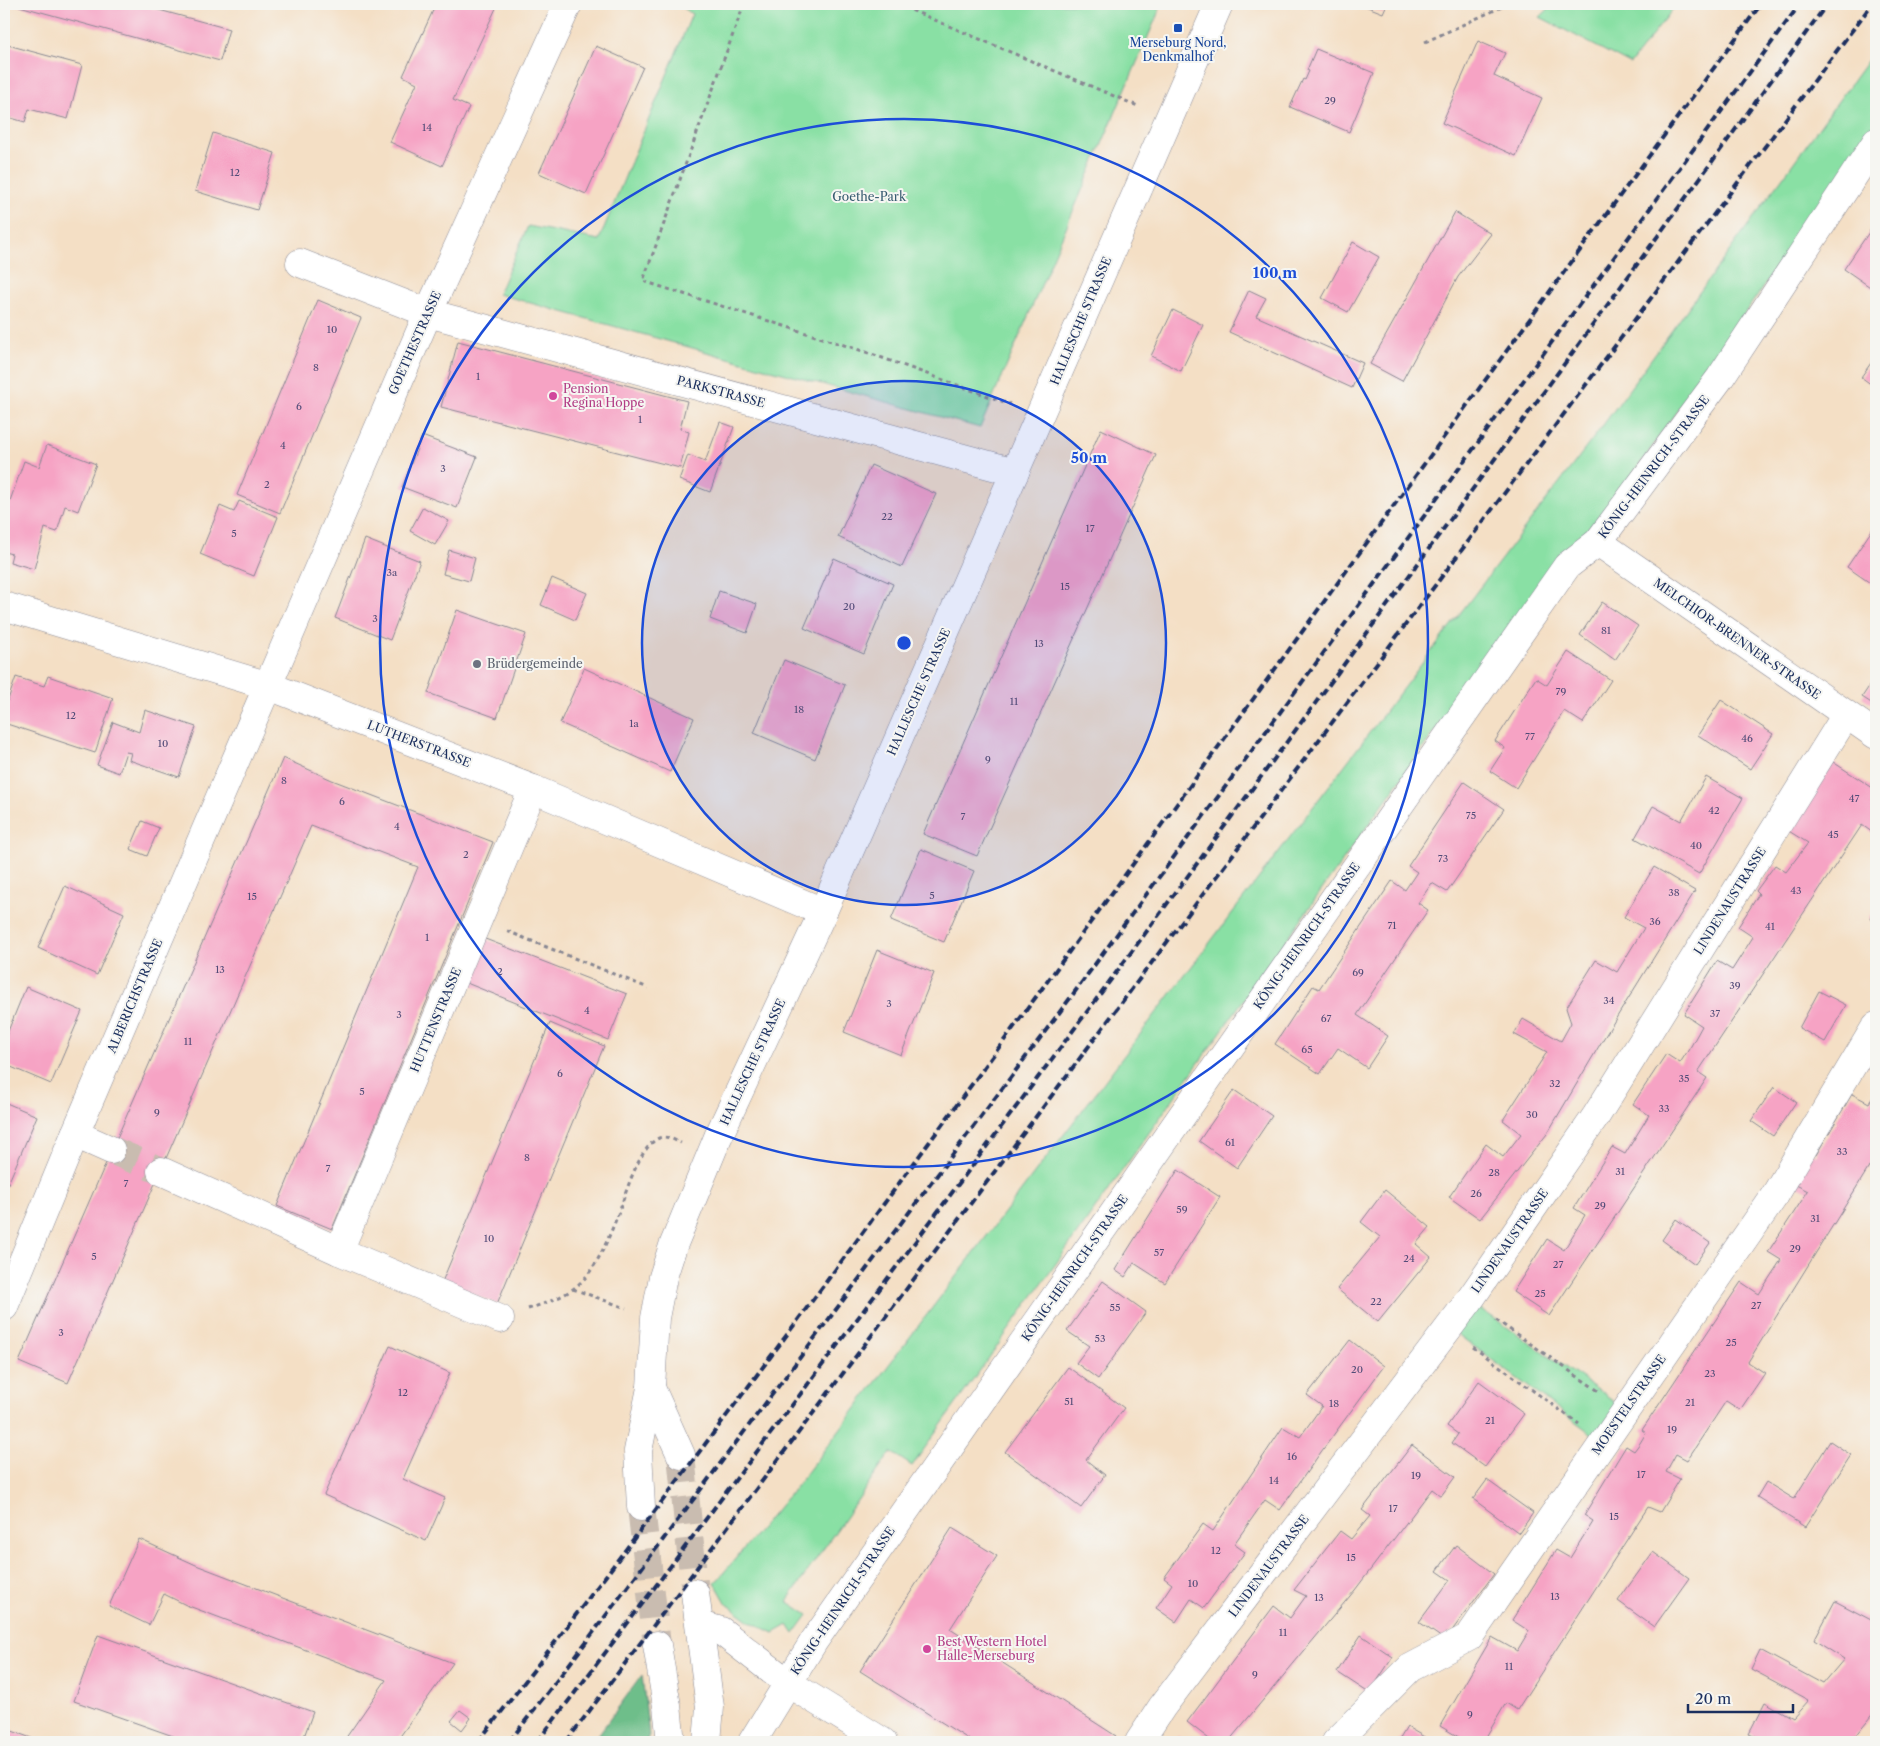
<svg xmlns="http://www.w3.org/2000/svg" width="1880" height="1746" viewBox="0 0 1880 1746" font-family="'Libre Caslon Text',serif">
<rect width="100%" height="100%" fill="#f6f6f2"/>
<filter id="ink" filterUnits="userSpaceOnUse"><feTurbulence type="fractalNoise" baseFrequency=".02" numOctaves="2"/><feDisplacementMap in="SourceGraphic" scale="10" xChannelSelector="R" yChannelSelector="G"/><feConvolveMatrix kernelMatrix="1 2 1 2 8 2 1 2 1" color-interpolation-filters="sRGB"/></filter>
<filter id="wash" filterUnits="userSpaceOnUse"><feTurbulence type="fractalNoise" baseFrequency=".0096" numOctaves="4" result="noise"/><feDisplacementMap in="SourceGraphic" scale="20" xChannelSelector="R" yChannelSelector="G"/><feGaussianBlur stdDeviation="1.12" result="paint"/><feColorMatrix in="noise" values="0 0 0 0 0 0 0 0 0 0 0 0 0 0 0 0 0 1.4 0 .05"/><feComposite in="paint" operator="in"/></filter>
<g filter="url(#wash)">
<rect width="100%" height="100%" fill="#f4dfc5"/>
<g fill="#89e0a4" stroke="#528881">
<path d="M 678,4 L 1162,4 L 980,428 L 498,294 L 528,226 L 599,240 L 692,14 Z"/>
<path d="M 1554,4 L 1677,4 L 1630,64 L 1540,17 Z"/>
<path d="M 1876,49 L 1876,124 L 1613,503 L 1553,565 L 912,1466 L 891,1452 L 787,1601 L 808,1615 L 794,1634 L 788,1625 L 774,1633 L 750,1621 L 727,1604 L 715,1583 L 799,1483 L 1601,428 Z"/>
<path d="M 1469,1301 L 1626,1409 L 1603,1442 L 1449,1328 Z"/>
</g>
<path fill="#6ebe8a" stroke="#447674" d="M 642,1675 L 649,1735 L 646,1742 L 593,1742 Z"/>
<g id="blocks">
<g fill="#f6a3c4">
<path d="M 12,4 L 137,4 L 229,29 L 220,61 Z"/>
<path d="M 436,4 L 498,4 L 453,100 L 469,107 L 442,166 L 390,142 L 417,83 L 403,76 Z"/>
<path d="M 1360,4 L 1387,4 L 1383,13 Z"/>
<path d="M 1478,41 L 1505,53 L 1494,76 L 1542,98 L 1516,156 L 1442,123 Z"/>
<path d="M 4,44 L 82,65 L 68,119 L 29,109 L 25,122 L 4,116 Z"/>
<path d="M 596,46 L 643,67 L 586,194 L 539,173 Z"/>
<path d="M 1316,49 L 1374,73 L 1349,132 L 1290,107 L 1303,79 L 1305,80 L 1309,71 L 1307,70 Z"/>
<path d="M 213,133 L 275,153 L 257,210 L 195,191 Z"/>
<path d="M 4,191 L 8,192 L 4,205 Z"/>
<path d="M 1455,212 L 1491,234 L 1458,277 L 1402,381 L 1370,364 Z"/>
<path d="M 1876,222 L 1876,291 L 1844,269 Z"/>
<path d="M 1353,242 L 1379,257 L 1348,312 L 1322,298 Z"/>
<path d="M 1249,290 L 1266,298 L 1256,316 L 1363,363 L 1352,388 L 1229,332 Z"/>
<path d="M 318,300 L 361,318 L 280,513 L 237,495 Z"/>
<path d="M 1173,310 L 1203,325 L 1181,371 L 1151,356 Z"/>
<path d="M 458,341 L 687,401 L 680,429 L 689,432 L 680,468 L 441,407 Z"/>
<path d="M 1876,356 L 1876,388 L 1861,377 Z"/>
<path d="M 720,422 L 734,427 L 710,492 L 679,480 L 688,455 L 705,462 Z"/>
<path d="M 1101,429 L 1156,455 L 977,856 L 923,834 Z"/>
<path d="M 422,436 L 477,457 L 457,508 L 402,487 Z"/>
<path d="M 47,445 L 96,464 L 78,511 L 65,506 L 57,532 L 45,528 L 34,569 L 10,562 L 12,554 L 4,552 L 4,518 L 24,461 L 39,467 Z"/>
<path d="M 871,465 L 936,494 L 902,567 L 838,537 Z"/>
<path d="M 239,501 L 278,517 L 254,576 L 200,554 L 220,506 L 234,512 Z"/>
<path d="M 423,507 L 449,521 L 435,545 L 410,531 Z"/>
<path d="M 1874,527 L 1876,529 L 1876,587 L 1847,567 Z"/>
<path d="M 365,539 L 420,561 L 390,640 L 335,618 Z"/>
<path d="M 449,550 L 475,558 L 469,581 L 443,574 Z"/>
<path d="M 834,558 L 893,584 L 864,654 L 804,628 Z"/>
<path d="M 552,578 L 587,593 L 575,620 L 541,605 Z"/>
<path d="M 719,591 L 757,604 L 747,633 L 710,619 Z"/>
<path d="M 1602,602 L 1638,626 L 1615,660 L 1580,635 Z"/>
<path d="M 457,610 L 526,634 L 497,718 L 428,693 Z"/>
<path d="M 1568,652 L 1611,680 L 1583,723 L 1564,711 L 1516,788 L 1490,771 L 1505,748 L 1495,741 L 1536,678 L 1547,685 Z"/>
<path d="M 784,660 L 845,685 L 815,759 L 754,733 Z"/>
<path d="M 584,668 L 694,718 L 670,772 L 560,723 Z"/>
<path d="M 48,676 L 113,698 L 95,753 L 4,723 L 4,711 L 16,677 L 44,686 Z"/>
<path d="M 1876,676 L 1876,706 L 1862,697 Z"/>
<path d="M 1721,700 L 1773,734 L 1750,769 L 1698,735 Z"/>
<path d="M 145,710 L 196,727 L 179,777 L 129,760 L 131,753 L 126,752 L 119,773 L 97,765 L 113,722 L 139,732 Z"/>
<path d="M 283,758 L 332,780 L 493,842 L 332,1229 L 277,1206 L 418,867 L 311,826 L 68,1383 L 19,1362 Z"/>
<path d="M 1833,762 L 1876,790 L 1876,835 L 1862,825 L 1698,1072 L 1707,1078 L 1549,1316 L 1513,1292 L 1547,1239 L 1564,1250 L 1585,1215 L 1574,1208 L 1612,1147 L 1625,1154 L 1649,1115 L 1633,1104 L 1666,1054 L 1680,1063 L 1691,1046 L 1702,1026 L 1684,1014 L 1717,961 L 1732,970 L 1753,937 L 1738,927 L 1759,894 L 1756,891 L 1775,865 L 1786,872 L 1808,843 L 1787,830 Z"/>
<path d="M 1706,777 L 1743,798 L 1699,874 L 1635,838 L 1653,806 L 1681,821 Z"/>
<path d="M 1464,782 L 1504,809 L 1447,892 L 1432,883 L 1418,903 L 1428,910 L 1357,1015 L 1388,1036 L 1367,1068 L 1338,1048 L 1320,1074 L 1275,1044 L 1313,986 L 1319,989 L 1392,881 L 1405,890 L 1417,872 L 1408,866 Z"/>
<path d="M 142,821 L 159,828 L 147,856 L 130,849 Z"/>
<path d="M 921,849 L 974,871 L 944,942 L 891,920 Z"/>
<path d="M 1654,867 L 1695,891 L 1602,1041 L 1547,1134 L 1480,1219 L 1449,1197 L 1486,1144 L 1503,1157 L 1521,1134 L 1503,1120 L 1547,1052 L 1514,1034 L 1523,1019 L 1561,1041 L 1571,1023 L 1566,1008 L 1596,960 L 1617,972 L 1644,928 L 1624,917 Z"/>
<path d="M 65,886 L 124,913 L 97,975 L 38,948 Z"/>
<path d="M 1876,907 L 1876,921 L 1870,918 Z"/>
<path d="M 462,930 L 627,994 L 608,1040 L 464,982 Z"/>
<path d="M 877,950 L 934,973 L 901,1055 L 844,1032 Z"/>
<path d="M 26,987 L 82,1011 L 51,1084 L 4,1064 L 4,1041 Z"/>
<path d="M 1819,991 L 1846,1005 L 1825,1042 L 1799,1028 Z"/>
<path d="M 550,1023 L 604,1046 L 497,1304 L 442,1282 Z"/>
<path d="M 1876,1057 L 1876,1073 L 1869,1068 Z"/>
<path d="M 1774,1087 L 1796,1102 L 1773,1136 L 1751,1121 Z"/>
<path d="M 1234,1090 L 1272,1116 L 1237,1168 L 1199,1141 Z"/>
<path d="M 1876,1092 L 1876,1156 L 1748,1362 L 1765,1373 L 1740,1410 L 1726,1401 L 1687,1460 L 1676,1454 L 1666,1472 L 1680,1479 L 1660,1512 L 1648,1507 L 1517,1710 L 1506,1703 L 1483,1742 L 1467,1742 L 1440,1726 L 1492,1637 L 1517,1651 L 1529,1631 L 1512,1620 L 1556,1550 L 1570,1558 L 1593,1521 L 1584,1515 L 1626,1446 L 1634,1451 L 1640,1443 L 1646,1433 L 1642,1430 L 1741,1282 L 1759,1294 L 1781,1260 L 1768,1252 L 1808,1191 L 1790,1182 L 1808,1151 L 1816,1155 L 1852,1094 L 1869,1103 Z"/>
<path d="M 4,1102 L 37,1116 L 7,1186 L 4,1184 Z"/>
<path d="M 1178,1170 L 1220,1197 L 1165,1283 L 1134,1263 L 1125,1277 L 1115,1270 Z"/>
<path d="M 1385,1190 L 1430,1227 L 1416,1244 L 1431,1257 L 1378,1322 L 1337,1289 L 1380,1237 L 1361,1222 Z"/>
<path d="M 1676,1219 L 1710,1243 L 1695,1264 L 1662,1240 Z"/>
<path d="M 1103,1281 L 1146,1312 L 1098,1379 L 1076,1363 L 1089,1346 L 1067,1331 Z"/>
<path d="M 1350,1340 L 1384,1366 L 1321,1452 L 1280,1510 L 1265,1500 L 1234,1544 L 1245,1552 L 1204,1608 L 1191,1599 L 1176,1622 L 1156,1608 L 1172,1584 L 1164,1578 L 1203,1524 L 1213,1531 L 1283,1427 L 1300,1437 L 1322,1406 L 1307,1395 Z"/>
<path d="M 390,1346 L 450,1373 L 403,1479 L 445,1498 L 426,1541 L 324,1495 Z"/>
<path d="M 1068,1367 L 1124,1408 L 1086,1460 L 1105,1475 L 1081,1508 L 1005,1452 Z"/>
<path d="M 1479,1381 L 1524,1414 L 1485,1467 L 1452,1443 L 1458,1434 L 1447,1426 Z"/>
<path d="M 1830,1441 L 1851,1455 L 1805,1527 L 1757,1497 L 1766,1482 L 1794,1499 Z"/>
<path d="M 1412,1445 L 1455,1477 L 1441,1496 L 1432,1489 L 1355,1590 L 1228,1742 L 1213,1742 L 1187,1722 L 1274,1606 L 1290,1618 L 1306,1596 L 1294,1590 L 1340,1531 L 1351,1539 L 1370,1516 L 1362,1510 Z"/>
<path d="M 1487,1480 L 1533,1513 L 1519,1533 L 1473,1499 Z"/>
<path d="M 952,1528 L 997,1556 L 950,1629 L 1116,1736 L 1112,1742 L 973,1742 L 860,1671 Z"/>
<path d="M 139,1539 L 196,1565 L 453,1663 L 396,1742 L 343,1742 L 386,1680 L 186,1605 L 164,1594 L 149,1625 L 109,1606 Z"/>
<path d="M 1456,1545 L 1494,1574 L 1445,1640 L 1419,1622 L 1450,1580 L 1437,1571 Z"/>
<path d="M 1653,1552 L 1689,1578 L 1654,1627 L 1618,1601 Z"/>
<path d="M 1835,1601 L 1873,1621 L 1876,1618 L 1876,1711 L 1851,1742 L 1769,1742 L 1749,1733 L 1765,1702 L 1793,1718 L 1809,1700 L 1751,1669 L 1760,1650 L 1823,1684 L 1844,1659 L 1814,1640 Z"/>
<path d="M 98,1635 L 313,1712 L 302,1742 L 190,1742 L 74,1701 Z"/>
<path d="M 1361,1635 L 1393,1657 L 1369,1693 L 1337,1672 Z"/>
<path d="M 460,1710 L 471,1718 L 462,1730 L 451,1721 Z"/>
<path d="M 1407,1727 L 1433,1742 L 1398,1742 Z"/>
<path d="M 4,1728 L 42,1742 L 4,1742 Z"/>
<path d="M 1179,1736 L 1190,1742 L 1176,1742 Z"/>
</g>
</g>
</g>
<g filter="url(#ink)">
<use href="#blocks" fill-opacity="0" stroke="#888792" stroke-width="1"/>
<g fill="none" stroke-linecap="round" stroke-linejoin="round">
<path stroke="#c9bcb0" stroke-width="28" stroke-dasharray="28 14" stroke-linecap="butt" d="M 111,1150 L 161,1171"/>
<g stroke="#c9bcb0" stroke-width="28" stroke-dasharray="28 14" stroke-linecap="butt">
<path d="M 681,1455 L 695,1593"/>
<path d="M 641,1507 L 657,1645"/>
</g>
<defs>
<g id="minor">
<path d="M 300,263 L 428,313 L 1015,472"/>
<path d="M 1598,542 L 1876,735"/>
<path d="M 4,606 L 269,686 L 533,789 L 823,912"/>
<path d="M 75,1134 L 111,1150"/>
<path d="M 161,1171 L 339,1251 L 500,1319"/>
<path d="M 339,1251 L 533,789"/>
<path d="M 4,1307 L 75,1134 L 428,313 L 568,4"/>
<path d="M 700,1625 L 721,1631 L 788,1683 L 883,1742"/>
<path d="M 752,1742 L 814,1641 L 1567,566 L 1598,542 L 1720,378 L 1876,142"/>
<path d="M 1139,1742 L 1162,1707 L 1469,1301 L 1596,1116 L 1846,715"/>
<path d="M 1336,1742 L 1410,1668 L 1469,1637 L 1775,1195 L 1876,1026"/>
</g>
<g id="major">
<path d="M 651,1388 L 681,1455"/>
<path d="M 641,1507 L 638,1451 L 651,1388 L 655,1318 L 663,1277 L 673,1246 L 718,1137 L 823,912 L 1219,4"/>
<path d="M 695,1593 L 710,1707 L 707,1742"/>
<path d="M 657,1645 L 667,1706 L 671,1742"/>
</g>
</defs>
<use href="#minor" stroke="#888792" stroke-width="29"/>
<use href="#major" stroke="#888792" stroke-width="29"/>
<g stroke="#888792" stroke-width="3" stroke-dasharray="4 4" stroke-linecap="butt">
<path d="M 744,4 L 643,281 L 866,352 L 1010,404"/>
<path d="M 897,4 L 1140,107"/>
<path d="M 1425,42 L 1508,4"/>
<path d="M 507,931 L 648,988"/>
<path d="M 573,1289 L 626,1308"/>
<path d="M 528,1309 C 549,1302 570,1295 585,1278 C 599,1262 609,1237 617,1217 C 625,1197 638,1147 659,1138 C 666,1135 674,1140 681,1143"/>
<path d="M 1496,1320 L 1600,1392"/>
<path d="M 1473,1347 L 1579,1424"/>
</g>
<use href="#minor" stroke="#fff" stroke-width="28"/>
<use href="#major" stroke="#fff" stroke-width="28"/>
<g stroke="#1b2f5e" stroke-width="4" stroke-dasharray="8 4" stroke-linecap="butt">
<path d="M 478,1742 C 631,1545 780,1345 928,1144 C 1207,765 1481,383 1761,4"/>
<path d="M 509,1742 L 568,1666 L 1071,997 L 1800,4"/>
<path d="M 537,1742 C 601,1659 664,1575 727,1491 C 1100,1000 1464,502 1827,4"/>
<path d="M 566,1742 L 1872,4"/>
</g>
</g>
</g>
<circle cx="904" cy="643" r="262" fill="#1d4ed8" fill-opacity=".12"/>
<g fill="none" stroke="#1d4ed8" stroke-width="2.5">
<circle cx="904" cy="643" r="262"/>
<circle cx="904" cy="643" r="524"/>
</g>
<rect fill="#1a4fb4" stroke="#f6f6f2" stroke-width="2" x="1173" y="23" width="10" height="10" rx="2.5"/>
<g fill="#d1479c" stroke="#f6f6f2" stroke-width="2">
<circle cx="553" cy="396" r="5"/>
<circle cx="927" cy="1649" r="5"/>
</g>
<circle fill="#6b7280" stroke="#f6f6f2" stroke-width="2" cx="477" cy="664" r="5"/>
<g text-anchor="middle" stroke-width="4" stroke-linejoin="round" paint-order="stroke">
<g font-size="10" fill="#524c78">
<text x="1330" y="104">29</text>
<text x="427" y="131">14</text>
<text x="235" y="176">12</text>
<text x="332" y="333">10</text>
<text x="316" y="371">8</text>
<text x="478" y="380">1</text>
<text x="299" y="410">6</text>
<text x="640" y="423">1</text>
<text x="283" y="449">4</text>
<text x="443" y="472">3</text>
<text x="267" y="488">2</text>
<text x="887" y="520">22</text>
<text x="1090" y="532">17</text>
<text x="234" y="537">5</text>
<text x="392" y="576">3a</text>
<text x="1065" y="590">15</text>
<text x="849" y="610">20</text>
<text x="375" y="622">3</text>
<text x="1606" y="634">81</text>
<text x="1039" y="647">13</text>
<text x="1561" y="695">79</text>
<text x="1014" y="705">11</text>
<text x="799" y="713">18</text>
<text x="71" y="719">12</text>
<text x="634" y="727">1a</text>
<text x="1530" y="740">77</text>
<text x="1747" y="742">46</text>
<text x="163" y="747">10</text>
<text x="988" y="763">9</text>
<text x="284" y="784">8</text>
<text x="1854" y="802">47</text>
<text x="342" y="805">6</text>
<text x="1714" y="814">42</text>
<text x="1471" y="819">75</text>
<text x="963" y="820">7</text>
<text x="397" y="830">4</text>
<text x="1833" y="838">45</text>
<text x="1696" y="849">40</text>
<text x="466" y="858">2</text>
<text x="1443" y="862">73</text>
<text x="1796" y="894">43</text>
<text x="1674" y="896">38</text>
<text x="932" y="899">5</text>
<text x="252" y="900">15</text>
<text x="1655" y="925">36</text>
<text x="1392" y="929">71</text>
<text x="1770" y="930">41</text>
<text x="427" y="941">1</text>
<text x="220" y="973">13</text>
<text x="500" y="975">2</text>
<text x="1358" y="976">69</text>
<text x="1735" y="989">39</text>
<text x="1609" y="1004">34</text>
<text x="889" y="1007">3</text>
<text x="587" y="1014">4</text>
<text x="1715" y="1017">37</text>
<text x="399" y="1018">3</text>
<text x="1326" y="1022">67</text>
<text x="188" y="1045">11</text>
<text x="1307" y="1053">65</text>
<text x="560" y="1077">6</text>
<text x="1684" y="1082">35</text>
<text x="1555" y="1087">32</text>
<text x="362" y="1095">5</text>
<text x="1664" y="1112">33</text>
<text x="157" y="1116">9</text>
<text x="1532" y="1118">30</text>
<text x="1230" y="1146">61</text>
<text x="1842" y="1155">33</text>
<text x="527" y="1161">8</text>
<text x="328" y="1172">7</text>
<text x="1620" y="1175">31</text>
<text x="1494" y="1176">28</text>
<text x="126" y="1187">7</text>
<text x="1476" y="1197">26</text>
<text x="1600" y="1209">29</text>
<text x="1182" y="1213">59</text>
<text x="1815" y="1222">31</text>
<text x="489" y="1242">10</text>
<text x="1795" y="1252">29</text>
<text x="1159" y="1256">57</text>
<text x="94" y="1260">5</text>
<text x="1409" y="1262">24</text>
<text x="1558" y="1268">27</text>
<text x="1540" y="1297">25</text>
<text x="1376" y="1305">22</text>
<text x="1756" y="1309">27</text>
<text x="1115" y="1311">55</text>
<text x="61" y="1336">3</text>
<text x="1100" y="1342">53</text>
<text x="1731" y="1346">25</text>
<text x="1357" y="1373">20</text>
<text x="1710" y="1377">23</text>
<text x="403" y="1396">12</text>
<text x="1069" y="1405">51</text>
<text x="1690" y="1406">21</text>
<text x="1334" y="1407">18</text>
<text x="1490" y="1424">21</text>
<text x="1672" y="1433">19</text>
<text x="1292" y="1460">16</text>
<text x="1641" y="1478">17</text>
<text x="1416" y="1479">19</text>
<text x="1274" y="1484">14</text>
<text x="1393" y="1512">17</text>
<text x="1614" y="1520">15</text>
<text x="1216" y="1554">12</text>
<text x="1351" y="1561">15</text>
<text x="1193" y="1587">10</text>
<text x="1555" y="1600">13</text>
<text x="1319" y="1601">13</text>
<text x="1283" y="1636">11</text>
<text x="1509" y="1670">11</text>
<text x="1255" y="1678">9</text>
<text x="1470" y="1718">9</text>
</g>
<g font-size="12" fill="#164399" stroke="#f6f6f2">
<text x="1178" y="47">Merseburg Nord,<tspan x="1178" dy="14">Denkmalhof</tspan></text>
</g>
<g font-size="12" fill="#365b70" stroke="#f6f6f2">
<text x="869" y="201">Goethe-Park</text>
</g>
<g font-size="12" fill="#1b2f5e" stroke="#f6f6f2">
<text transform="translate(1081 321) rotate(-67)" y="4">HALLESCHE STRASSE</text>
<text transform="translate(415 343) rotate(-66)" y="4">GOETHESTRASSE</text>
<text transform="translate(721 392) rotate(15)" y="4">PARKSTRASSE</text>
<text transform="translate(1654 467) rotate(-53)" y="4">KÖNIG-HEINRICH-STRASSE</text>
<text transform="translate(1737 639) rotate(35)" y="4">MELCHIOR-BRENNER-STRASSE</text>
<text transform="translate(919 692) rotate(-66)" y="4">HALLESCHE STRASSE</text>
<text transform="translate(419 744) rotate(21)" y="4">LUTHERSTRASSE</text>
<text transform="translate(1730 901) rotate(-58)" y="4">LINDENAUSTRASSE</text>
<text transform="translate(1307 936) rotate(-55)" y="4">KÖNIG-HEINRICH-STRASSE</text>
<text transform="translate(135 996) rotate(-67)" y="4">ALBERICHSTRASSE</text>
<text transform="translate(436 1020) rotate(-67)" y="4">HUTTENSTRASSE</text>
<text transform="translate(753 1062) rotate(-65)" y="4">HALLESCHE STRASSE</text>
<text transform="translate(1510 1241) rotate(-55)" y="4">LINDENAUSTRASSE</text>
<text transform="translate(1075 1268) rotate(-55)" y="4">KÖNIG-HEINRICH-STRASSE</text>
<text transform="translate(1629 1405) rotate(-55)" y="4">MOESTELSTRASSE</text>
<text transform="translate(1269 1566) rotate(-53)" y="4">LINDENAUSTRASSE</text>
<text transform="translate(843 1601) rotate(-56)" y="4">KÖNIG-HEINRICH-STRASSE</text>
</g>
<g font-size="12" fill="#b23c85" stroke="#f6f6f2" text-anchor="start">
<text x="563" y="393">Pension<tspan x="563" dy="14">Regina Hoppe</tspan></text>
<text x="937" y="1646">Best Western Hotel<tspan x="937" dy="14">Halle-Merseburg</tspan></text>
</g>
<g font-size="12" fill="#5b616d" stroke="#f6f6f2" text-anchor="start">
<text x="487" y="668">Brüdergemeinde</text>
</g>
</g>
<circle cx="904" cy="643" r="8" fill="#1d4ed8" stroke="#f6f6f2" stroke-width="2.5"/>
<g font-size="15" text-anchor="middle" font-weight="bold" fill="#1d4ed8" stroke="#f6f6f2" stroke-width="4" stroke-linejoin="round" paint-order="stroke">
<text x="1275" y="278">100 m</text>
<text x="1089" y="463">50 m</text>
</g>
<rect width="1880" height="1746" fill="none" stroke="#f6f6f2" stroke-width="20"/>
<path d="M1688 1704v8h105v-8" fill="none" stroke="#1b2f5e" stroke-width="2.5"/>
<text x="1695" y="1704" font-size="15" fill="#1b2f5e" stroke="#f6f6f2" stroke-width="4" paint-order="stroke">20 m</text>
</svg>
